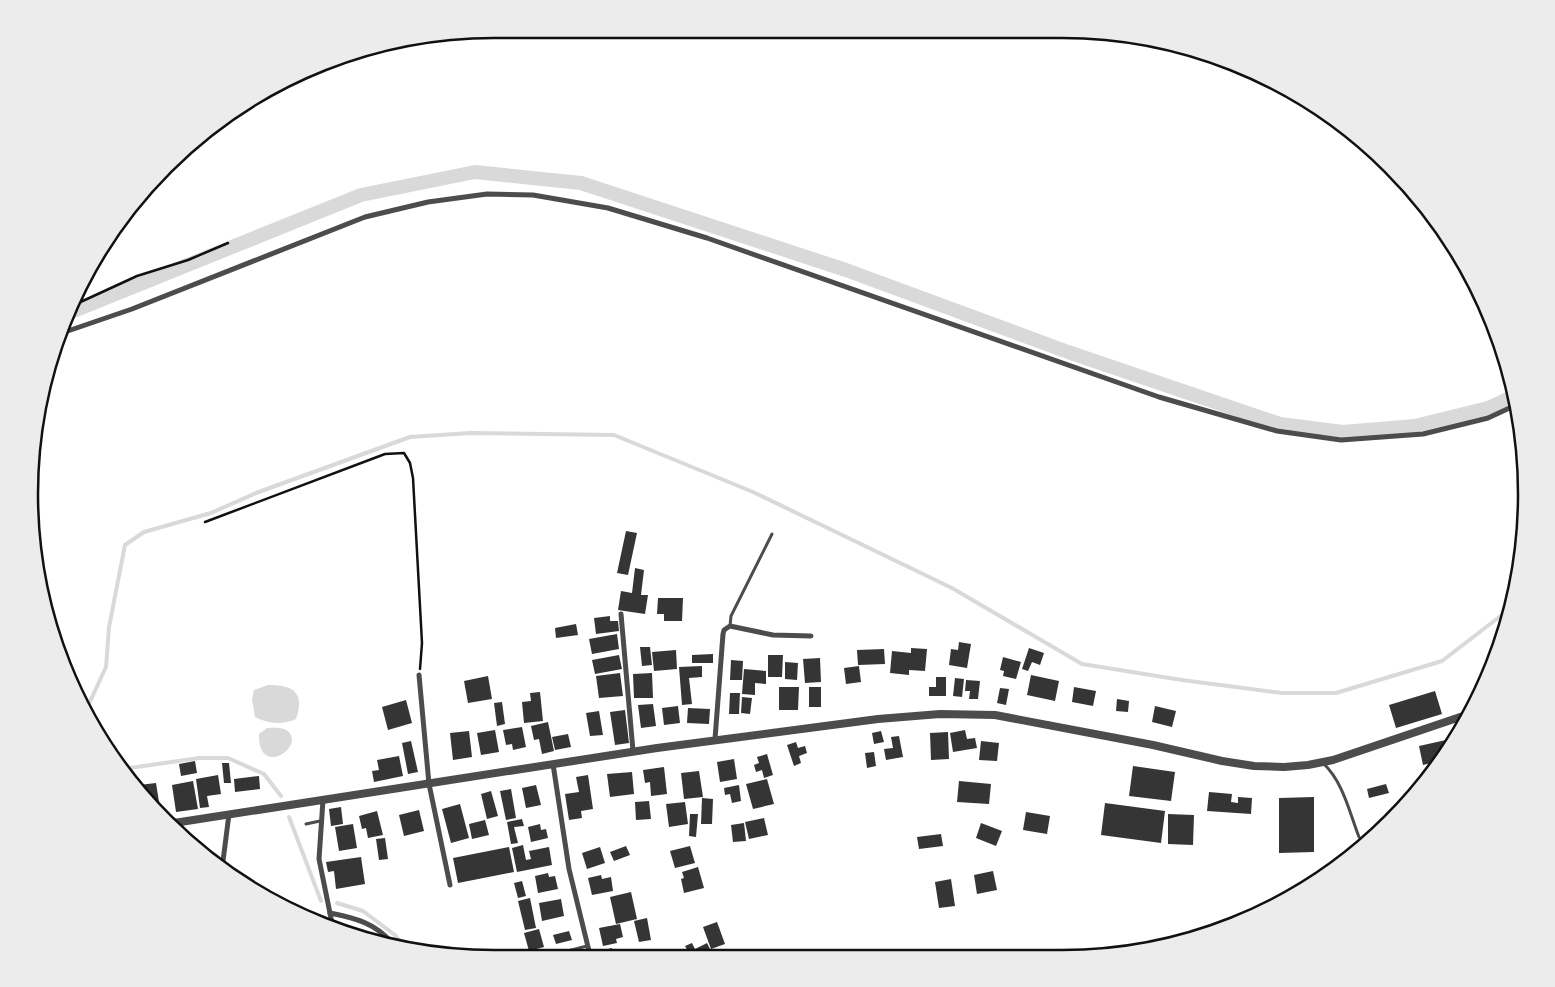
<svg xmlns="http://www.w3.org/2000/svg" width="1555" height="987" viewBox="0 0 1555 987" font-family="'Fira Sans Condensed',sans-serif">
<rect width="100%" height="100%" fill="#fff"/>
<g fill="#d9d9d9">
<path d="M 268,685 C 294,685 305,693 296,719 C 283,725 268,724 255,717 L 252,699 L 254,690 Z"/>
<path d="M 267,728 C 273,728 281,727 286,730 C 309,744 258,781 259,734 Z"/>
</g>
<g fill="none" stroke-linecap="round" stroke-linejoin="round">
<g stroke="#d9d9d9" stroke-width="4">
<path d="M 87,708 L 106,667 L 109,627 L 125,545 L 144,532 L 211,513 L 256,493 L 410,437 L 470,433 L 614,435 L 753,492 L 952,588 L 1082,664 L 1182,680 L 1282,693 L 1336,693 L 1442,661 L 1511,608"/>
<path d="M 123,769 L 199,758 L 228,758 L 264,774 L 281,796"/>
<path d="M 289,817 L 321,901"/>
<path d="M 337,903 L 363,911 L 395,935 L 404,947"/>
</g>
<path stroke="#d9d9d9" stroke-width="14" d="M 71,312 L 361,195 L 475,172 L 581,183 L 846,270 L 1068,352 L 1280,424 L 1343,432 L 1415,426 L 1488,408 L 1514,396"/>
</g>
<g fill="#353535">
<path d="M 626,531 L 637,533 L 628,575 L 617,573 Z"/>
<path d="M 635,568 L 644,570 L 641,595 L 648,595 L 645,614 L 618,610 L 621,591 L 632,593 Z"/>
<path d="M 658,598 L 683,598 L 682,621 L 664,621 L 664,614 L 657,614 Z"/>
<path d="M 610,616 L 610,621 L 618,621 L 619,631 L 596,634 L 594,618 Z"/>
<path d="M 576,624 L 578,635 L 556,638 L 555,628 Z"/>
<path d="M 617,634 L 619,649 L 592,654 L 589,639 Z"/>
<path d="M 959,642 L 971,644 L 967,668 L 949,665 L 951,649 L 958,650 Z"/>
<path d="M 640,647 L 650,647 L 652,665 L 642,666 Z"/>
<path d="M 911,648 L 927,649 L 925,671 L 909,670 L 909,675 L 890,673 L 892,651 L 911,653 Z"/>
<path d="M 1029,648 L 1044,653 L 1040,665 L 1032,662 L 1028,671 L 1022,669 Z"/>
<path d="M 884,649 L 885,664 L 858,665 L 857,650 Z"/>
<path d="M 676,650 L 677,669 L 654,671 L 652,652 Z"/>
<path d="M 713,654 L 713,663 L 692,663 L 692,655 Z"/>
<path d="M 619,655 L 622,669 L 595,674 L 592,660 Z"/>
<path d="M 768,655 L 783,655 L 782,677 L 768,677 Z"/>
<path d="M 1003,657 L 1021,662 L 1016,679 L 1003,676 L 1004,671 L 1000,670 Z"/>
<path d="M 820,658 L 821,682 L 805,683 L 803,659 Z"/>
<path d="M 731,660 L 743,661 L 742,680 L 730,680 Z"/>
<path d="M 785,662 L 798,663 L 797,680 L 785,679 Z"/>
<path d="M 702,666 L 702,677 L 689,678 L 692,704 L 682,705 L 679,667 Z"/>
<path d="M 859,666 L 861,682 L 846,684 L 844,668 Z"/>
<path d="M 744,669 L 766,671 L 766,684 L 755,683 L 755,695 L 742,694 Z"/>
<path d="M 620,673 L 623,696 L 599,698 L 596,676 Z"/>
<path d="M 652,673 L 653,698 L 634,698 L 633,674 Z"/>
<path d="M 1031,675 L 1059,681 L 1055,701 L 1027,695 Z"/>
<path d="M 488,676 L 492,699 L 468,703 L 464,681 Z"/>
<path d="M 936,677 L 946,677 L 946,696 L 929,696 L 929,687 L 936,687 Z"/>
<path d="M 955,678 L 964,679 L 962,697 L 953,696 Z"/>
<path d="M 966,680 L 980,681 L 978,699 L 969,699 L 970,691 L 965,691 Z"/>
<path d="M 779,687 L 799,687 L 798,710 L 779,710 Z"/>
<rect x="809" y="687" width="12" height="20"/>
<path d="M 1074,687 L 1096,691 L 1093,706 L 1072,702 Z"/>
<path d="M 1000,688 L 1009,689 L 1006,705 L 997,703 Z"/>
<path d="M 1435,691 L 1442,714 L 1396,728 L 1389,705 Z"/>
<path d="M 540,692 L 543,721 L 524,723 L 522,702 L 531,701 L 530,693 Z"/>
<path d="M 730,693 L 740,693 L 739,714 L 729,714 Z"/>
<path d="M 742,697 L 752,698 L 750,714 L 741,713 Z"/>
<path d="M 1117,699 L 1129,701 L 1128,712 L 1116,711 Z"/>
<path d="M 406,700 L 412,723 L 388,730 L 382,707 Z"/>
<path d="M 502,702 L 505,724 L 497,726 L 494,703 Z"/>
<path d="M 653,704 L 656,726 L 641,728 L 638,705 Z"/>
<path d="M 678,706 L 680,723 L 664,725 L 662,708 Z"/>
<path d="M 1155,706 L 1176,711 L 1172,727 L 1152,722 Z"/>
<path d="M 688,708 L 710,709 L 709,724 L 687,723 Z"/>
<path d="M 625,710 L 629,743 L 615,745 L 610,712 Z"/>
<path d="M 599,711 L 603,735 L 590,736 L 586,713 Z"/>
<path d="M 548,722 L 554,751 L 542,754 L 539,739 L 534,740 L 531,726 Z"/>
<path d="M 522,727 L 526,747 L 513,750 L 512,744 L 506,745 L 503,730 Z"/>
<path d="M 495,730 L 499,752 L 481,755 L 477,733 Z"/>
<path d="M 965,730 L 967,739 L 975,738 L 977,748 L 953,752 L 950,733 Z"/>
<path d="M 469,731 L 472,757 L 453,760 L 450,733 Z"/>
<path d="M 881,731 L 884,742 L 874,744 L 872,733 Z"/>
<path d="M 948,732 L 949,759 L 931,760 L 930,733 Z"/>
<path d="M 568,734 L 571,747 L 555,750 L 552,737 Z"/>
<path d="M 899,736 L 903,757 L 886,760 L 884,749 L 893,748 L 891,737 Z"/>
<path d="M 1446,740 L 1448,748 L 1433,772 L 1431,763 L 1423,765 L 1419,746 Z"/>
<path d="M 411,741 L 418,772 L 408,774 L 402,743 Z"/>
<path d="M 981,741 L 999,743 L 997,761 L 979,760 Z"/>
<path d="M 796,742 L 798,748 L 805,746 L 807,753 L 799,756 L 801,763 L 794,766 L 787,745 Z"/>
<path d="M 874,752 L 876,766 L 867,768 L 865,753 Z"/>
<path d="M 767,754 L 773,775 L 764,778 L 762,770 L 756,772 L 754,765 L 759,763 L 757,757 Z"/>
<path d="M 399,756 L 403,776 L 374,782 L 372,771 L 379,770 L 377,760 Z"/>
<path d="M 734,759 L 737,779 L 720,782 L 717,762 Z"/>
<path d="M 195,761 L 197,773 L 181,776 L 179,764 Z"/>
<path d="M 222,763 L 229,763 L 231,783 L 224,783 Z"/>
<path d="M 1133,766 L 1175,772 L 1171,801 L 1129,796 Z"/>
<path d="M 664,767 L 667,794 L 651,796 L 650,782 L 645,783 L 643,770 Z"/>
<path d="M 699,771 L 703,797 L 684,799 L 681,773 Z"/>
<path d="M 632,772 L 634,794 L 610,797 L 607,774 Z"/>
<path d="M 218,775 L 221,794 L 207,796 L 209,807 L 200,808 L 196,779 Z"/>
<path d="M 588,775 L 593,809 L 581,811 L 582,818 L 569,820 L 565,794 L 579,792 L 576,777 Z"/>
<path d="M 259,776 L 260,789 L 235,792 L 234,779 Z"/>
<path d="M 767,779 L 774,804 L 753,809 L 746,784 Z"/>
<path d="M 193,781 L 198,809 L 176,812 L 172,785 Z"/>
<path d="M 959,781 L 991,784 L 989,804 L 957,802 Z"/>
<path d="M 156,783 L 160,808 L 139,785 Z"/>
<path d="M 1386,784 L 1389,793 L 1369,798 L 1367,789 Z"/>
<path d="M 536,785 L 541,805 L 526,808 L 522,788 Z"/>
<path d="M 739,785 L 741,801 L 732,803 L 730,794 L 725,795 L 724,788 Z"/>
<path d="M 511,789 L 516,818 L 506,820 L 500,791 Z"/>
<path d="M 491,791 L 498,816 L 487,819 L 481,794 Z"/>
<path d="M 1209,792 L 1232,794 L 1231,802 L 1238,803 L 1238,797 L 1252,798 L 1251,814 L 1207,811 Z"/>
<path d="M 1314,797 L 1314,852 L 1279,853 L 1279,798 Z"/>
<path d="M 702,798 L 713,799 L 712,824 L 701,824 Z"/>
<path d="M 649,801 L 651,819 L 636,820 L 635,802 Z"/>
<path d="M 685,802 L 688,824 L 669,827 L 666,804 Z"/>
<path d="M 1105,803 L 1165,811 L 1161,843 L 1101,835 Z"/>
<path d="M 460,804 L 469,838 L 451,843 L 442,809 Z"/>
<path d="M 341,807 L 343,824 L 331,826 L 329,809 Z"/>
<path d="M 419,810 L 424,831 L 404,836 L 399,815 Z"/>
<path d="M 377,811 L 383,835 L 368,838 L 366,828 L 362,829 L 359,816 Z"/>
<path d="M 1026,812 L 1050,816 L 1047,834 L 1023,830 Z"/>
<path d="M 690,814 L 698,814 L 696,837 L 689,836 Z"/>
<path d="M 1168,814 L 1194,815 L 1193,845 L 1168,844 Z"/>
<path d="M 764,818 L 768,835 L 749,839 L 745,822 Z"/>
<path d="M 522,819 L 524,826 L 514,827 L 518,843 L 511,844 L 507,822 Z"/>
<path d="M 485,820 L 489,835 L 472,839 L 469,824 Z"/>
<path d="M 744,823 L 746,841 L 733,842 L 731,825 Z"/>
<path d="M 981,823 L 1002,831 L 996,846 L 976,838 Z"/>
<path d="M 353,824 L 357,848 L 339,851 L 335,827 Z"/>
<path d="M 540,824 L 541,830 L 546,829 L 548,838 L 531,842 L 528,827 Z"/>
<path d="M 941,834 L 943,846 L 919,849 L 917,837 Z"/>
<path d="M 385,838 L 388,859 L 379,860 L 376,839 Z"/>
<path d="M 523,845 L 526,860 L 531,859 L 529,851 L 549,847 L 552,865 L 517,872 L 512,848 Z"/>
<path d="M 626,846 L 630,855 L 614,861 L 610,852 Z"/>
<path d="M 690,846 L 695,863 L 675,868 L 670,851 Z"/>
<path d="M 509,847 L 514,872 L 458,883 L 453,858 Z"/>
<path d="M 600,847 L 605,863 L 587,869 L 582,853 Z"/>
<path d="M 361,857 L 365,884 L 336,889 L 334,871 L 328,872 L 326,862 Z"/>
<path d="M 698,867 L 704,888 L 684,893 L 681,879 L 684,878 L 682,872 Z"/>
<path d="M 993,871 L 997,890 L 977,894 L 974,875 Z"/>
<path d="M 548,873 L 549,877 L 555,876 L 558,889 L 538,893 L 535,876 Z"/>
<path d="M 601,875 L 602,879 L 611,877 L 613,891 L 592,895 L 588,878 Z"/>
<path d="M 951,879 L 955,906 L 939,908 L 935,882 Z"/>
<path d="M 522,881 L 526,896 L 518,898 L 514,883 Z"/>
<path d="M 631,892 L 637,919 L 616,924 L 610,897 Z"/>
<path d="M 530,898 L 536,928 L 525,930 L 518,901 Z"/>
<path d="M 561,899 L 564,916 L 542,921 L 539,903 Z"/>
<path d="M 309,916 L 326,918 L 325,925 L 308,919 Z"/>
<path d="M 647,918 L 651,940 L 639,942 L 634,921 Z"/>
<path d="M 717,922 L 725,944 L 711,949 L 703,927 Z"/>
<path d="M 620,924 L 623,937 L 616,939 L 617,943 L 603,946 L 599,928 Z"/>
<path d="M 539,929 L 544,947 L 529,951 L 524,933 Z"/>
<path d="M 569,931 L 572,940 L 556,944 L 553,935 Z"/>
<path d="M 692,943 L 695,949 L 707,943 L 711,951 L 702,955 L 690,955 L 685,946 Z"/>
<path d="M 612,948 L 613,955 L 597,955 L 596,952 Z"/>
</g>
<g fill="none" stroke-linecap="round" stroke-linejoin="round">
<g stroke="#111" stroke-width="2.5">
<path d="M 74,305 L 137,276 L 188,260 L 228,243"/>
<path d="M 205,522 L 385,454 L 404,453 L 410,463 L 413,478 L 422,643 L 420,669"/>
</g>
<g stroke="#4c4c4c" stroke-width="3">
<path d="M 730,626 L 731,616 L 772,534"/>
<path d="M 1323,763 C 1343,782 1349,811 1359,837"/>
<path d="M 306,824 L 320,821"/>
<path d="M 552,955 L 587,946"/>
</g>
<g stroke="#4c4c4c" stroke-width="5">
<path d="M 59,334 L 132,309 L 365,217 L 428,202 L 487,194 L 533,195 L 608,208 L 707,238 L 1159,397 L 1277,431 L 1341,440 L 1423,434 L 1488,418 L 1516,405"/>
<path d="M 621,614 L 633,751"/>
<path d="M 419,675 L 429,784 L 450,885"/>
<path d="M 715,739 L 723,634 L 724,630 L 730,626 L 773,635 L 811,636"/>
<path d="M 553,764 L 569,869 L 590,955"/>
<path d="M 323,800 L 319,859 L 333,928"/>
<path d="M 222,869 L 229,814"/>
<path d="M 330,913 C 355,918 375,923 392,943"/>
</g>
<path stroke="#4c4c4c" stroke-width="8" d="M 174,823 L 657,748 L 878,719 L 940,714 L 995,715 L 1153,745 L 1222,761 L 1254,766 L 1284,767 L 1308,765 L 1333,760 L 1469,714"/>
</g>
<path d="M0 0H1555V987H0ZM494 38H1062A456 456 0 0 1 1518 494V494A456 456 0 0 1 1062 950H494A456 456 0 0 1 38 494V494A456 456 0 0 1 494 38Z" fill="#ececec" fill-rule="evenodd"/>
<path fill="none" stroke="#111" stroke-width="2.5" d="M494 38H1062A456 456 0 0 1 1518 494V494A456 456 0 0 1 1062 950H494A456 456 0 0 1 38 494V494A456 456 0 0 1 494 38Z"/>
</svg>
